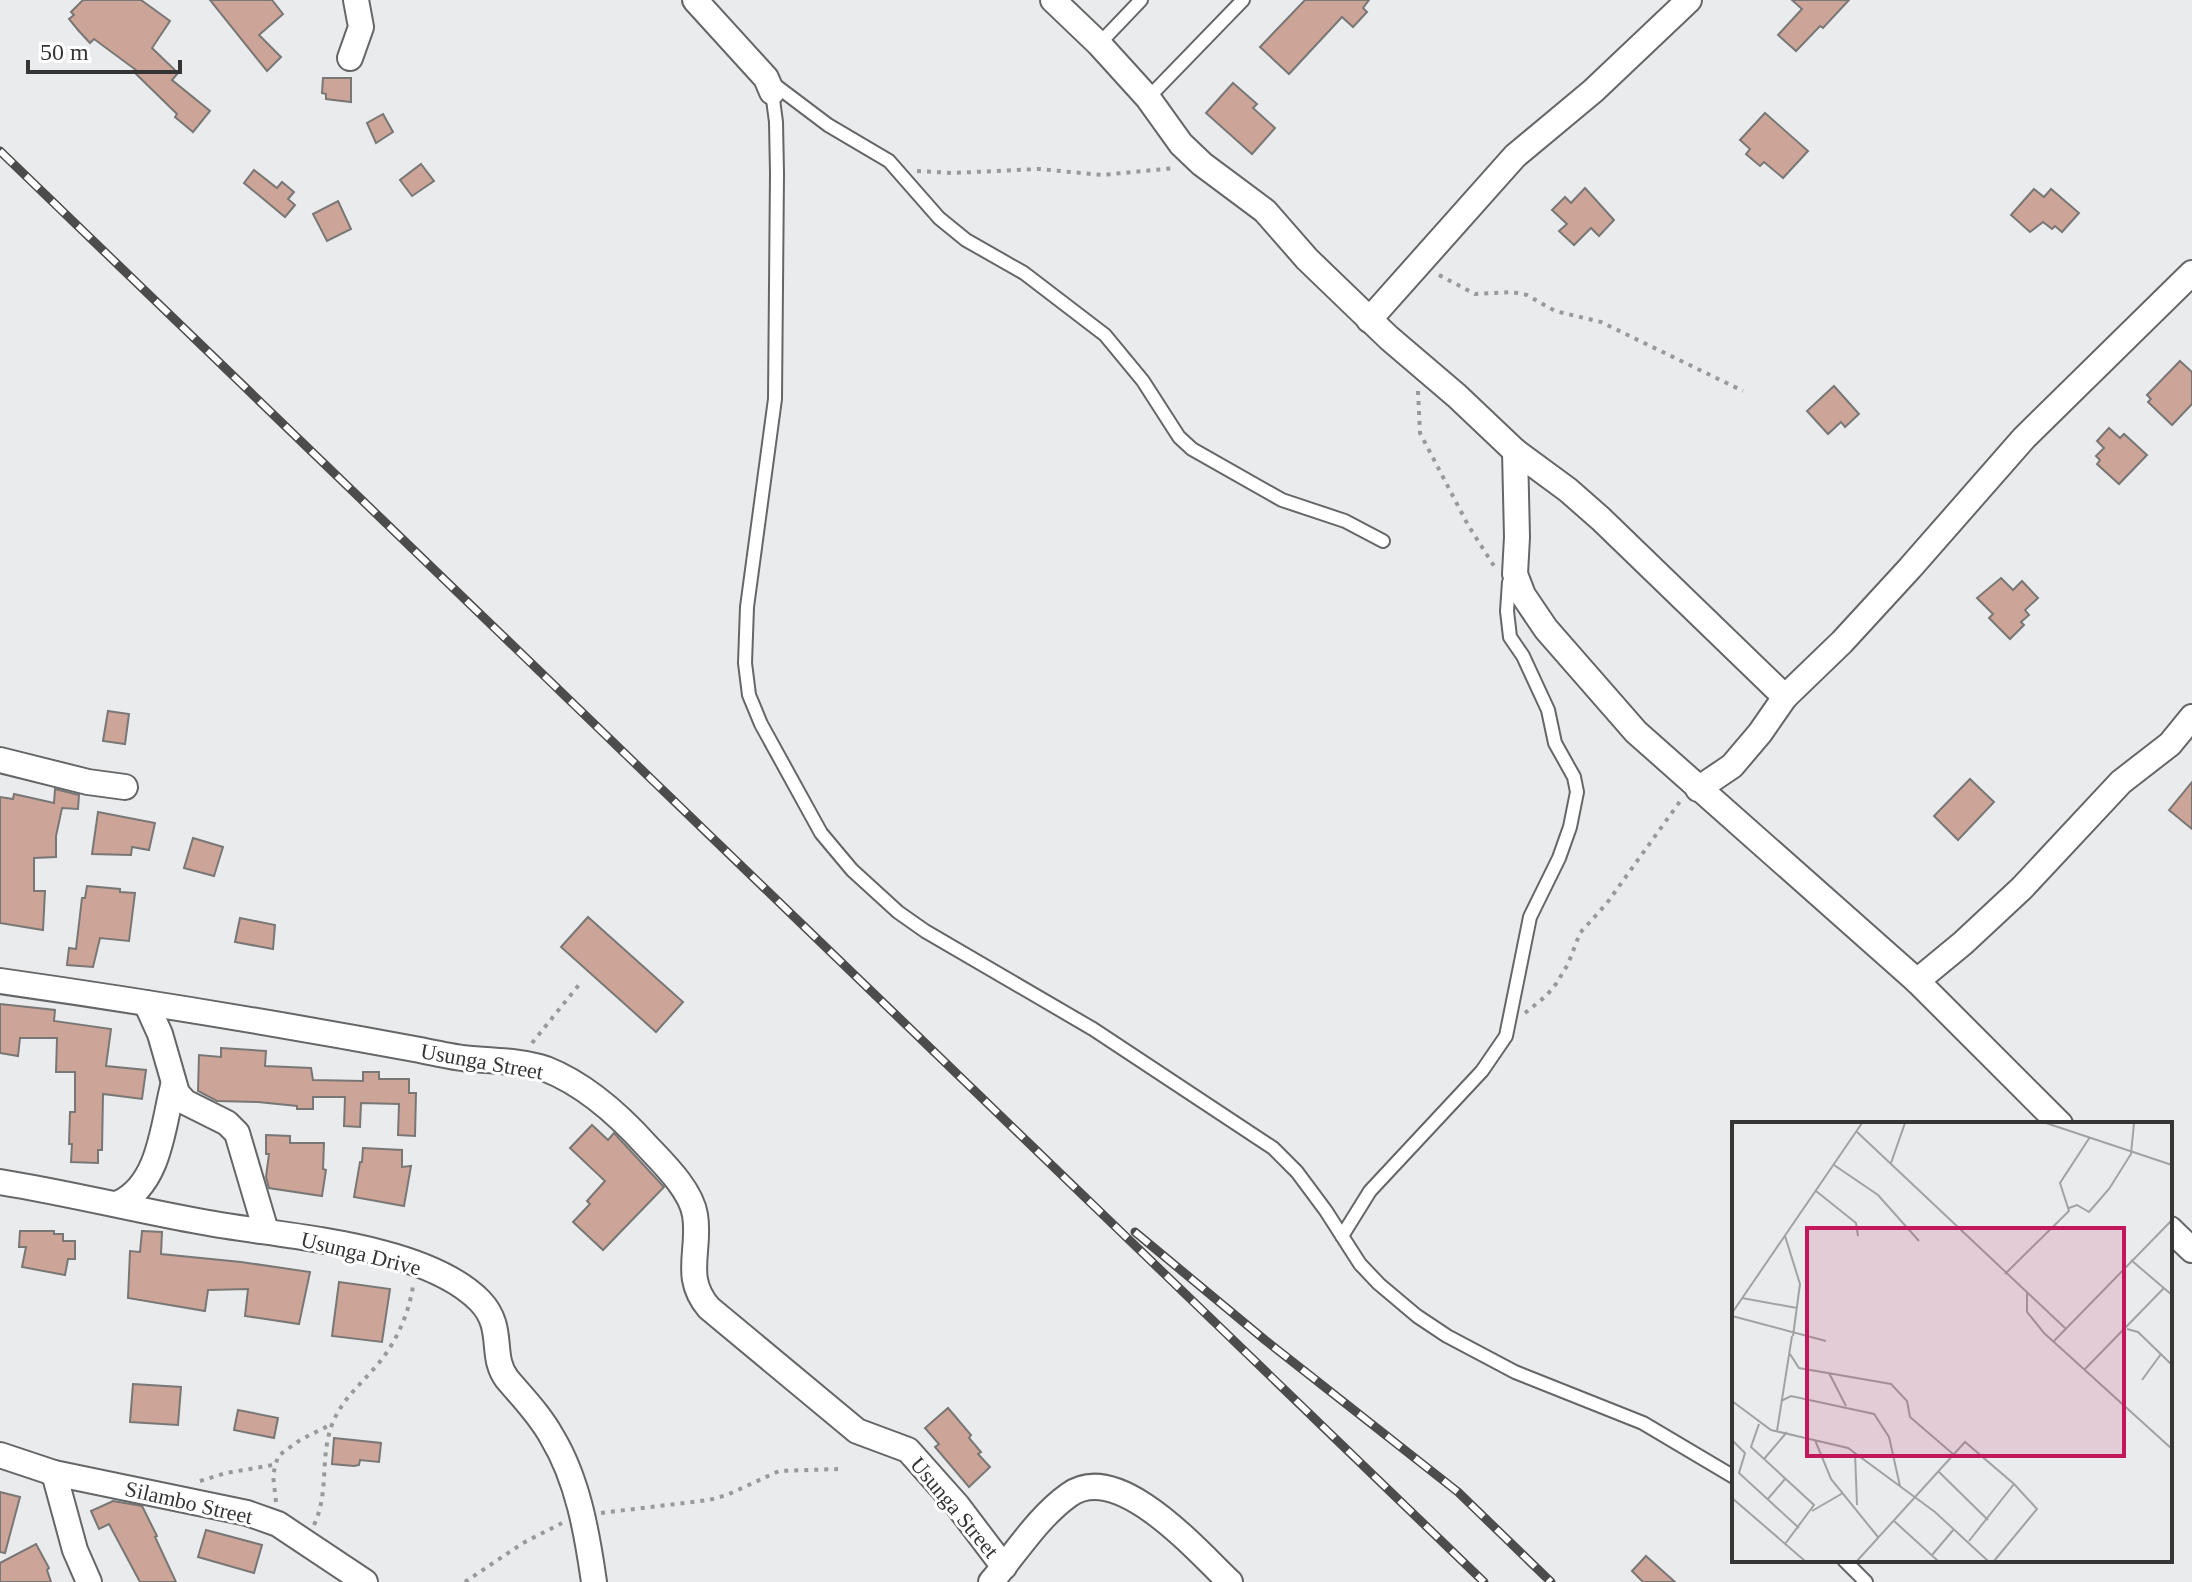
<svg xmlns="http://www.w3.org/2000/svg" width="2192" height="1582" viewBox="0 0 2192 1582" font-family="Georgia,serif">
<rect width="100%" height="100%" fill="#eaebec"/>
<g fill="#cda598" stroke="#797776" stroke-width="2">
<path d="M 83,0 L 141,0 L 170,21 L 152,48 L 178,73 L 172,80 L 210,111 L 193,132 L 175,117 L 177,114 L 134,72 L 136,70 L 94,39 L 90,43 L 78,30 L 69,19 L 74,15 L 71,12 Z"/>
<path d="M 210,0 L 272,0 L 283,14 L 259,35 L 281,57 L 267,71 Z"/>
<path d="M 1305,0 L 1369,0 L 1363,8 L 1367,12 L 1353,27 L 1342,17 L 1289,74 L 1260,47 Z"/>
<path d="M 1792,0 L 1849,0 L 1823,28 L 1820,26 L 1796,51 L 1778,35 L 1802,9 Z"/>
<path d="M 323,78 L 351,78 L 351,102 L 326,99 L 326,94 L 322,93 Z"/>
<path d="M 1233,83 L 1257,104 L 1253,108 L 1275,128 L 1252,154 L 1206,113 Z"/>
<path d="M 1765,113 L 1808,151 L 1783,178 L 1764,162 L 1760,166 L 1746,154 L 1750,149 L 1740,140 Z"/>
<path d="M 383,114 L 393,132 L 376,143 L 367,123 Z"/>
<path d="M 421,164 L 434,181 L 412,196 L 400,180 Z"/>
<path d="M 254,170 L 277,188 L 282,182 L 294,192 L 288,199 L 295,205 L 285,217 L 244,183 Z"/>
<path d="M 1585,188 L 1614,220 L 1599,236 L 1591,228 L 1574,245 L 1559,231 L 1567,224 L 1552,210 L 1565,197 L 1571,203 Z"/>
<path d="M 2034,189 L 2044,197 L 2051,189 L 2079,213 L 2062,232 L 2055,226 L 2052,229 L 2043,222 L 2030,232 L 2011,215 Z"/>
<path d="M 338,201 L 351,229 L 327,241 L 313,214 Z"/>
<path d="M 2180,361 L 2192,372 L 2192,404 L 2172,425 L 2148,402 L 2151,399 L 2147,395 Z"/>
<path d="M 1834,386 L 1859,414 L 1845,427 L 1841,422 L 1828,434 L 1807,411 Z"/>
<path d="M 2109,428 L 2120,438 L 2124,434 L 2147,455 L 2119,484 L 2097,464 L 2100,460 L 2096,456 L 2104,448 L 2097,441 Z"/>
<path d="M 2001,578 L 2013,590 L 2022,581 L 2038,598 L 2025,610 L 2029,615 L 2021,622 L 2024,625 L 2010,639 L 1989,618 L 1993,614 L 1977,598 Z"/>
<path d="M 108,711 L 129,714 L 125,744 L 103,741 Z"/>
<path d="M 1970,779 L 1994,802 L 1958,840 L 1934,816 Z"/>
<path d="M 2192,782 L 2192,829 L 2169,810 Z"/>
<path d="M 55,789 L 79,795 L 78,809 L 62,808 L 56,836 L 56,857 L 34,858 L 34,891 L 45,891 L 43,930 L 0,923 L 0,797 L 13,799 L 14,794 L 54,803 Z"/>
<path d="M 98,812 L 155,823 L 149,850 L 132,847 L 131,855 L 92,854 Z"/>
<path d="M 193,838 L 223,847 L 214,876 L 184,868 Z"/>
<path d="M 87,886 L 120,889 L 120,892 L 135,893 L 129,941 L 100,938 L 93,967 L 67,965 L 69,948 L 76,949 L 82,898 L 85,898 Z"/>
<path d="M 588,917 L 683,1002 L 656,1032 L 561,947 Z"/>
<path d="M 240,918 L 275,925 L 273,949 L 235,942 Z"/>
<path d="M 0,1004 L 55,1010 L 54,1021 L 111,1029 L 106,1066 L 146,1070 L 142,1099 L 103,1094 L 102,1150 L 98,1150 L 98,1163 L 71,1162 L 72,1144 L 69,1144 L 70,1112 L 75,1112 L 75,1072 L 56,1072 L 57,1038 L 20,1038 L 18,1056 L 0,1053 Z"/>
<path d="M 221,1048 L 266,1051 L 265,1066 L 311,1068 L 313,1080 L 363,1081 L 363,1072 L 379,1072 L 379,1079 L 409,1079 L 409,1093 L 416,1093 L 415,1136 L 398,1135 L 399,1104 L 361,1103 L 360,1127 L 344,1126 L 345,1097 L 313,1097 L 313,1109 L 297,1109 L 297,1106 L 258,1102 L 217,1101 L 198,1091 L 199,1055 L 221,1057 Z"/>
<path d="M 592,1125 L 608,1140 L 614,1133 L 664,1187 L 603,1250 L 573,1222 L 590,1204 L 587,1201 L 605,1181 L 570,1148 Z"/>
<path d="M 266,1135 L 290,1136 L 290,1143 L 324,1143 L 323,1169 L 326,1170 L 322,1196 L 269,1188 L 266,1177 L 269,1154 L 266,1154 Z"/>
<path d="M 363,1148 L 402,1150 L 402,1167 L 411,1166 L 404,1206 L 354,1197 L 360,1162 L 362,1162 Z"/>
<path d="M 20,1231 L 54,1231 L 54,1234 L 63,1234 L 63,1241 L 75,1241 L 75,1259 L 68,1259 L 65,1275 L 22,1267 L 26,1247 L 19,1247 Z"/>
<path d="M 142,1231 L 162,1232 L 161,1254 L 241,1262 L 310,1272 L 299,1324 L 245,1316 L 248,1289 L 208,1290 L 205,1311 L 128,1298 L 130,1251 L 140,1252 Z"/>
<path d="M 339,1282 L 390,1289 L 382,1342 L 332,1336 Z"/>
<path d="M 133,1384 L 181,1387 L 178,1425 L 130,1422 Z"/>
<path d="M 948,1408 L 971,1435 L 969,1438 L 981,1452 L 978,1454 L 990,1467 L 969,1487 L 935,1447 L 939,1444 L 925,1428 Z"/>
<path d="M 238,1410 L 278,1418 L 274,1438 L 234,1430 Z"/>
<path d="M 334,1438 L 381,1443 L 379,1462 L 360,1460 L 359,1465 L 354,1466 L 332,1464 Z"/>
<path d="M 0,1492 L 20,1497 L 5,1553 L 0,1552 Z"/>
<path d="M 113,1501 L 142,1506 L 157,1536 L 155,1537 L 176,1582 L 140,1582 L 109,1524 L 99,1529 L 91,1511 Z"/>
<path d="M 206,1530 L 262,1545 L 254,1573 L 198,1557 Z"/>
<path d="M 36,1544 L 49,1568 L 47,1570 L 51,1582 L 0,1582 L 0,1563 Z"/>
<path d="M 1646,1556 L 1675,1582 L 1643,1582 L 1632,1571 Z"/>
</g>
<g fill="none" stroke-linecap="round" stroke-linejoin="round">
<defs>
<g id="lane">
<path d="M 1099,44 L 1141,0"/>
<path d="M 771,82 L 828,125 L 889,161 L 939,218 L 966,240 L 1024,273 L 1105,335 L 1143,381 L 1179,437 L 1192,449 L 1282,500 L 1345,521 L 1383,541"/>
<path d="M 772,92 L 776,122 L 777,173 L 775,399 L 747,607 L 745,663 L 749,695 L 761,724 L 821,833 L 852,870 L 898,912 L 925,931 L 1093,1029 L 1273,1148 L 1297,1172 L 1326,1211 L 1360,1264 L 1379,1284 L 1417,1316 L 1447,1336 L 1515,1372 L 1643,1423 L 1734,1477"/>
<path d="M 1148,98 L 1243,0"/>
<path d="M 1342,1236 L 1370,1191 L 1482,1071 L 1506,1036 L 1530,917 L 1559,858 L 1570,827 L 1577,792 L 1574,777 L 1555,743 L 1548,710 L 1523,656 L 1510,637 L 1507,611 L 1509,582"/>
<path d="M 1844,1560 L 1866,1582"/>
</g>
<g id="street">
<path d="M 695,0 L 766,78 L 772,92"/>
<path d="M 1053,0 L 1099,44 L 1148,98 L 1181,144 L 1202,164 L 1265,211 L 1307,259 L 1389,338 L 1457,396 L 1515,451 L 1568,490 L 1601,519 L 1785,697"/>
<path d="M 350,58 L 361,27 L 356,0"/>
<path d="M 1369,320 L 1515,156 L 1593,91 L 1689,0"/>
<path d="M 1515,451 L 1517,537 L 1515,574 L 1523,595 L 1546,629 L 1636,732 L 1917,981 L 2060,1124"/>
<path d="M 0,760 L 88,782 L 125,787"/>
<path d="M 1698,789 L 1732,766 L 1760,733 L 1785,697 L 1842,642 L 1910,568 L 2024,438 L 2192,273"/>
<path d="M 0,981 C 141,1001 280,1024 420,1050 C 434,1053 448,1056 462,1058 C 489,1061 520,1060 546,1069 C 584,1084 620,1116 647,1146 C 664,1164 691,1190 695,1215 C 701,1250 682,1277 709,1308 L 857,1431 L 908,1450 L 957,1505 L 1004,1567"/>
<path d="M 1917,981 L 1963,943 L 2022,888 L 2121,782 L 2170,744 L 2192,717"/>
<path d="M 146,1003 L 160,1034 L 177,1093 L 185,1102 L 227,1123 L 237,1133 L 266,1231"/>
<path d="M 0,1182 C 69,1193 135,1210 203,1222 C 281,1237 423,1243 480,1301 C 506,1328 489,1356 507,1379 C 523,1398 540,1415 552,1437 C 578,1480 587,1533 594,1582"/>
<path d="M 119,1203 C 160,1184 163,1125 173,1086"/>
<path d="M 2170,1229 L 2192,1250"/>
<path d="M 0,1455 L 54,1473 L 247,1513 L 278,1524 L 365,1582"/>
<path d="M 54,1473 L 75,1550 L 89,1582"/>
<path d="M 991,1582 C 1016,1553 1038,1517 1069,1495 C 1118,1459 1197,1551 1230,1582"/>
</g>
</defs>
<use href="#lane" stroke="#656667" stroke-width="16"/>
<use href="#street" stroke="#656667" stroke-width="28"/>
<g stroke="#99999a" stroke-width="4" stroke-dasharray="4 6" stroke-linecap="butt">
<path d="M 917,171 L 952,173 L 1039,169 L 1102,175 L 1175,168"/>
<path d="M 1439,275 L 1475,294 L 1512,292 L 1527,295 L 1555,311 L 1601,322 L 1743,391"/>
<path d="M 1418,391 L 1420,433 L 1468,525 L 1494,566"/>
<path d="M 1525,1013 L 1546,996 L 1556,984 L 1568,964 L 1580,933 L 1607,903 L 1681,800"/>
<path d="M 532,1043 L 582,981"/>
<path d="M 200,1481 L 226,1473 L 273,1465"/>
<path d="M 276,1502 L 273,1475 L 278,1456 L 300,1440 L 332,1424"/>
<path d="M 601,1513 L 709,1500 L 727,1495 L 779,1471 L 838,1469"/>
<path d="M 314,1525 C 330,1491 319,1456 333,1422 C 344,1396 365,1381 382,1359 C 398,1338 409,1312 413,1286"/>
<path d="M 465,1582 L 523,1543 L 562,1523"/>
</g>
<use href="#lane" stroke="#fff" stroke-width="12"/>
<use href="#street" stroke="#fff" stroke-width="24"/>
<defs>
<g id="rail">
<path d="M 0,151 L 1484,1582"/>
<path d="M 1135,1232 L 1265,1340 L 1458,1492 L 1551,1582"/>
</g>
</defs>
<use href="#rail" stroke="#4c4c4d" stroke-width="9"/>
<use href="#rail" stroke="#fff" stroke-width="6" stroke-dasharray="18" stroke-linecap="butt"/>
</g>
<g text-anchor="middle" stroke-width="6" stroke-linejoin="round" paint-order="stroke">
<g font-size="22" fill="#353535" stroke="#fff">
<text transform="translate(482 1061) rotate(10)" y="8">Usunga Street</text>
<text transform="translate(361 1253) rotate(14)" y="8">Usunga Drive</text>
<text transform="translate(189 1502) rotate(13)" y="8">Silambo Street</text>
<text transform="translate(955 1507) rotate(50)" y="8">Usunga Street</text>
</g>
</g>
<g transform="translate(1732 1122)">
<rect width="440" height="440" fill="#eaebec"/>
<path fill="none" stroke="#a2a2a3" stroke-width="2" d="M 314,1 L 440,43M 124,9 L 333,206M 159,41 L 173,1M 102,43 L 146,73 L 187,119M 84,69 L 124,101 L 126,114M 337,86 L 345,83 L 357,90 L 377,67 L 399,32 L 402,1M 53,114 L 68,162 L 61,214M 399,138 L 440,173M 273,152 L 337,89 L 328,61 L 358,15M 295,171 L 295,190 L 312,211 L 440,327M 10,176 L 65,186M 0,191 L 130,1M 0,194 L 94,219M 395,207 L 406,210 L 440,243M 321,220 L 440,98M 58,232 L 67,246 L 159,262 L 175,279 L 178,295 L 221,332M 353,247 L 432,166M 97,251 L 114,284M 410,258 L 429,232M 0,279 L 39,308 L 116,326 L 203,390 L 256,439M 49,279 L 59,274 L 142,292 L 157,315 L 168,364M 27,302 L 19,325 L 82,383 L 53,422M 45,309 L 60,214M 0,318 L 13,331 L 7,351 L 67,406M 83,318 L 99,357 L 146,415M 123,331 L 125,383M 32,337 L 55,310M 206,349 L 256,398M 0,376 L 73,439M 35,378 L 53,357M 80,389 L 111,371M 161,398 L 206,439M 200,433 L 222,407M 125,439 L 233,320 L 282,362 L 237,419M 262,439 L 305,387 L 282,362"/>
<path fill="#c2185b" fill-opacity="0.15" stroke="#c2185b" stroke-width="4" d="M 75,106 L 392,106 L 392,334 L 75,334 Z"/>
<rect width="440" height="440" fill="none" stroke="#353535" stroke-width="4"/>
</g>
<path d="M28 60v12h152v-12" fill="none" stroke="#353535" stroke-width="4"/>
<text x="40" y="60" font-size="24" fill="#353535" stroke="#ffffff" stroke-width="6" paint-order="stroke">50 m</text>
</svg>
